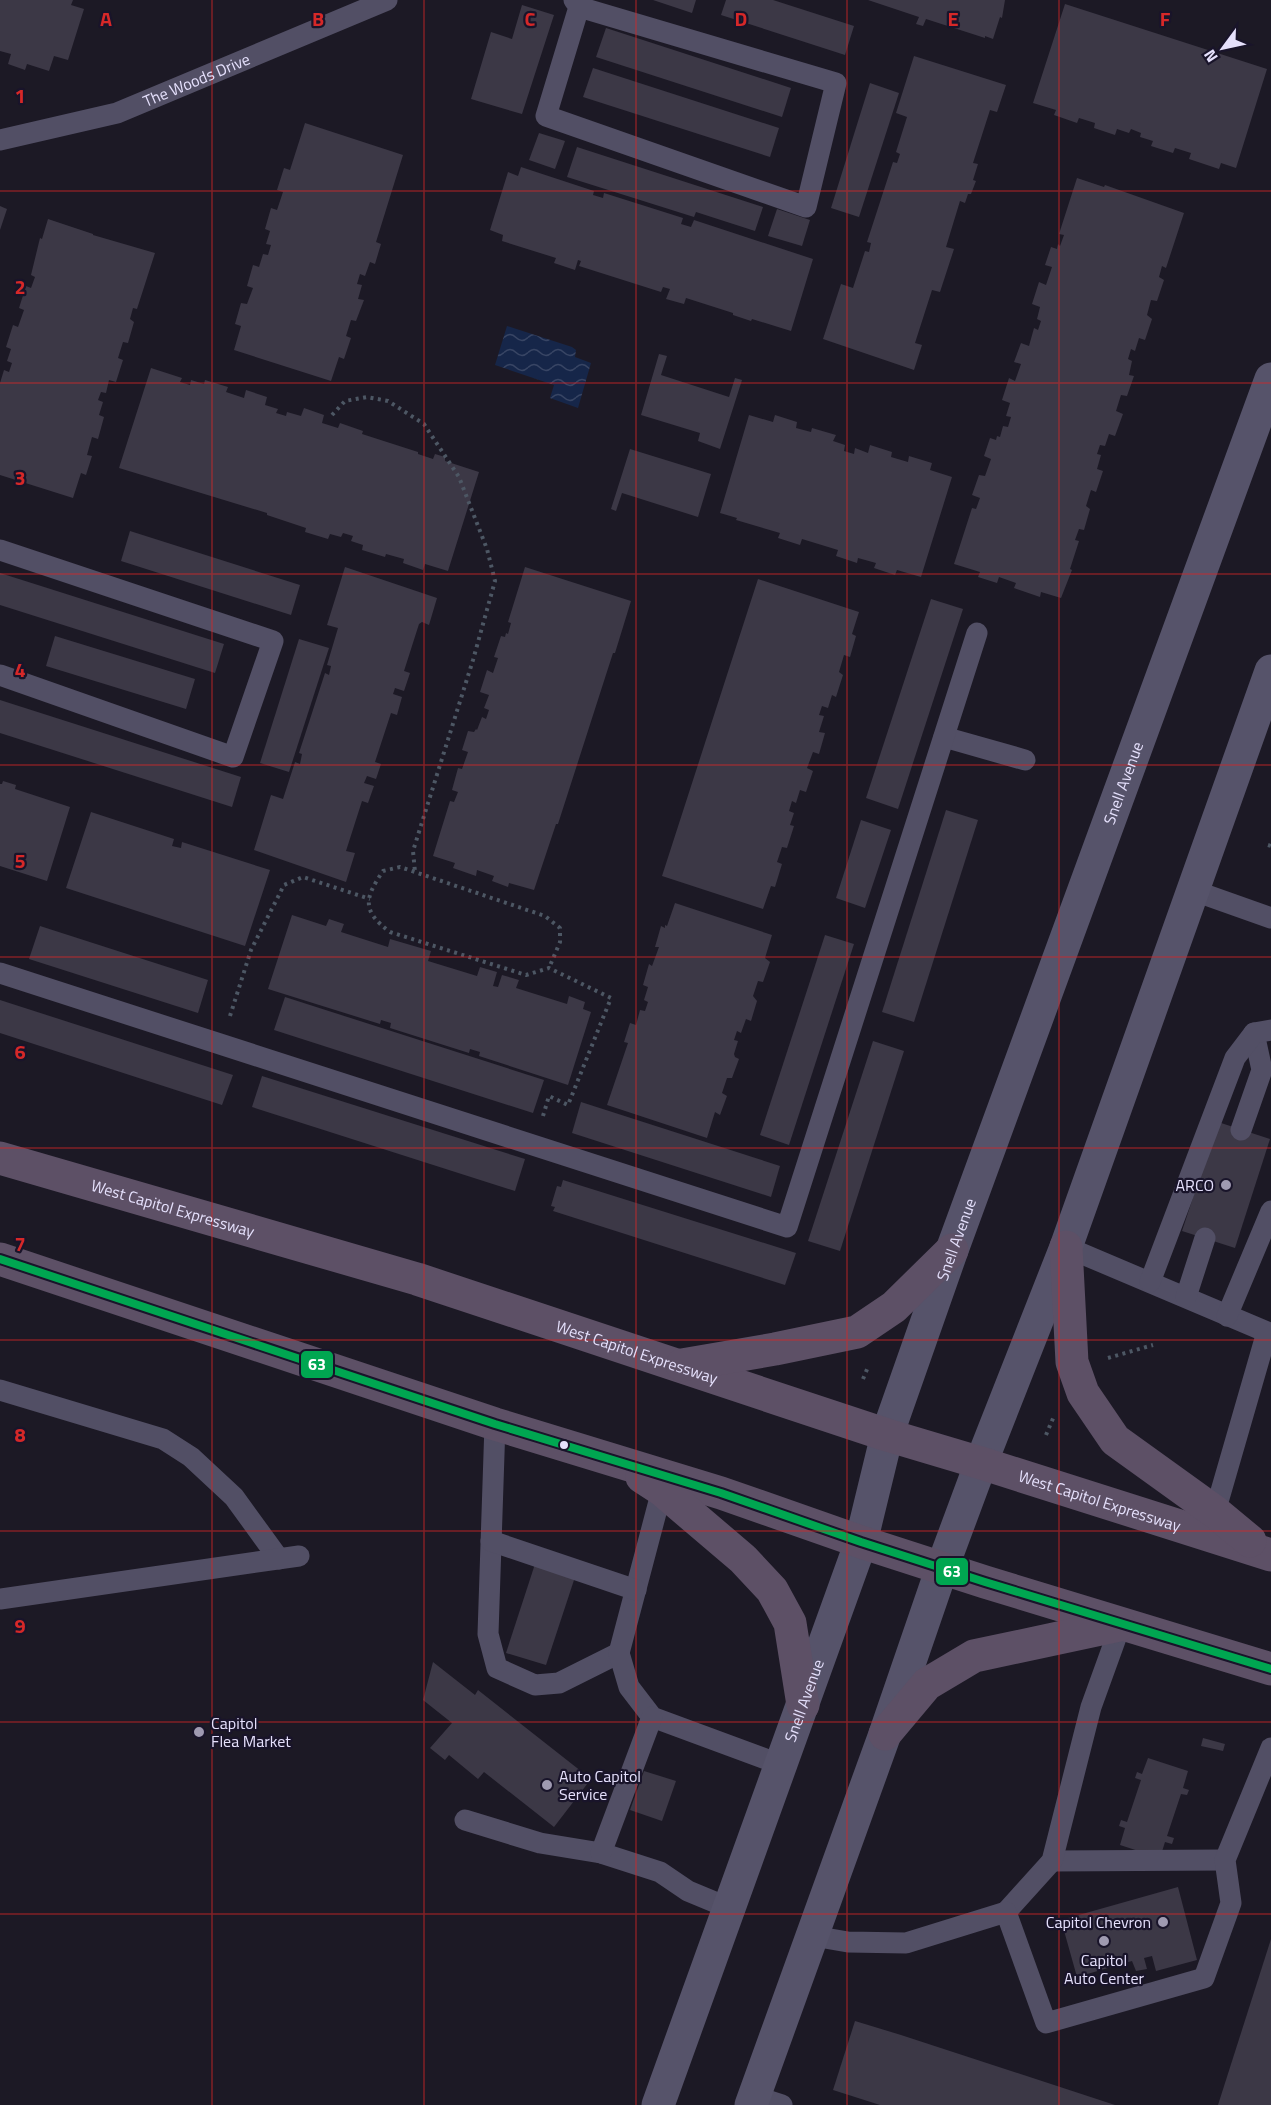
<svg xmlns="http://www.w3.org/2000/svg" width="1271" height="2105" viewBox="0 0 1271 2105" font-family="'Titillium Web',sans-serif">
<defs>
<pattern id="water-waves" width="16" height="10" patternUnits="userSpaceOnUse" patternTransform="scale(1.5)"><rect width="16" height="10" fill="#162649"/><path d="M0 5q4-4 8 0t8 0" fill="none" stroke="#384564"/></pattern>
</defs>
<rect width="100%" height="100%" fill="#1c1925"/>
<path fill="url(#water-waves)" d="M 507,326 L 572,347 L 576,350 L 575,357 L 591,363 L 578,408 L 550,398 L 554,385 L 495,365 Z"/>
<g fill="#3c3846">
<path d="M 0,0 L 73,0 L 71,5 L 84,9 L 68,60 L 54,56 L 49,71 L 27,64 L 25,70 L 8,64 L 11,54 L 0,51 Z"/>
<path d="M 653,0 L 696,0 L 692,13 Z"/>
<path d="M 726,0 L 773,0 L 854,26 L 845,55 L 721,15 Z"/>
<path d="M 868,0 L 1005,0 L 1002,18 L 1000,17 L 993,39 L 985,36 L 985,38 L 926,19 L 923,26 L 916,24 L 919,17 Z"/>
<path d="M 1065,4 L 1267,69 L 1236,168 L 1221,163 L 1219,169 L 1189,159 L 1191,153 L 1175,148 L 1173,153 L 1151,146 L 1153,141 L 1140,137 L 1141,133 L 1131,129 L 1129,133 L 1117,129 L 1115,135 L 1094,128 L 1095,123 L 1079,118 L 1077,123 L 1054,115 L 1056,110 L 1033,103 Z"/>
<path d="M 522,5 L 554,15 L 522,114 L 471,99 L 491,32 L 512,39 Z"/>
<path d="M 606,28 L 791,88 L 782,117 L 596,57 Z"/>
<path d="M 914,56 L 1006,85 L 997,112 L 990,110 L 973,163 L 978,164 L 973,180 L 976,181 L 971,194 L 968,194 L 965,203 L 960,201 L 946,247 L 954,249 L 940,292 L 932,290 L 915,343 L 922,345 L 914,370 L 823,339 L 841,284 L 853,288 L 865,251 L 869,252 L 871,243 L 867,242 L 893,162 L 897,163 L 900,154 L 896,152 L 907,117 L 896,113 Z"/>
<path d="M 593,68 L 779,128 L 770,157 L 583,97 Z"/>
<path d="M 870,83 L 899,93 L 859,217 L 831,208 Z"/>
<path d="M 305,123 L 403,155 L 376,242 L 381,244 L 375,264 L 370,262 L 365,276 L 360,274 L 357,284 L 362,285 L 358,299 L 364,300 L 356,321 L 351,320 L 346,336 L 351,338 L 344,359 L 339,357 L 331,381 L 234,350 L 241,326 L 235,324 L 241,303 L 247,304 L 253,288 L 247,286 L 253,265 L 259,267 L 263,254 L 268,255 L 271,245 L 266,244 L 270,231 L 265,229 L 271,208 L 277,210 L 283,192 L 277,190 L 284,168 L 290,170 Z"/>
<path d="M 539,133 L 565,141 L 555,169 L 529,160 Z"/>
<path d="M 577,147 L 763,207 L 755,231 L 696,212 L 694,217 L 567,177 Z"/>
<path d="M 521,167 L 594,191 L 593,195 L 603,198 L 604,193 L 683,218 L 681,224 L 691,227 L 694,220 L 813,259 L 791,331 L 752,319 L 751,321 L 733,315 L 733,313 L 686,298 L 684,304 L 666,299 L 670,289 L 663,287 L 661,292 L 579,266 L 581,261 L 578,260 L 575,270 L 554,263 L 556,258 L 502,241 L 503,235 L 490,230 L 508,172 L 518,176 Z"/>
<path d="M 1077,178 L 1104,187 L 1105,185 L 1184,213 L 1166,268 L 1162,266 L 1159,277 L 1164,280 L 1157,301 L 1151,300 L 1147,315 L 1152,319 L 1145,340 L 1139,338 L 1135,351 L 1131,349 L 1128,359 L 1132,361 L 1129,375 L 1134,376 L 1127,396 L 1121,395 L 1116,411 L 1123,414 L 1115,436 L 1109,434 L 1105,446 L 1100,445 L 1097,454 L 1101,455 L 1097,469 L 1103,471 L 1096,492 L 1091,490 L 1086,506 L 1090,509 L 1084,530 L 1079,529 L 1075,540 L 1079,541 L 1070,569 L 1072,570 L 1061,598 L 1041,592 L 1040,597 L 1014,588 L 1016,583 L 999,577 L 997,583 L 978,577 L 980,572 L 954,564 L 972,508 L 976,509 L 980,498 L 972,495 L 979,475 L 985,476 L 991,459 L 984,456 L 990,438 L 996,440 L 997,436 L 1000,437 L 1003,426 L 1008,427 L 1011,417 L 1006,416 L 1010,403 L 1002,400 L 1009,378 L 1015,381 L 1021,364 L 1014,362 L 1021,343 L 1029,346 L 1034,328 L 1038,330 L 1041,321 L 1037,319 L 1040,307 L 1032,304 L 1039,282 L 1046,285 L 1052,267 L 1045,265 L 1051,247 L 1057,249 L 1058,244 L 1060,246 L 1064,235 L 1059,234 Z"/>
<path d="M 0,206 L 7,209 L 0,230 Z"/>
<path d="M 777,209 L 810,220 L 802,246 L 768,236 Z"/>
<path d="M 48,219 L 93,234 L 93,235 L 155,253 L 137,309 L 133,308 L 130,319 L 134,322 L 128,343 L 123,342 L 118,358 L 123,360 L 116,382 L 109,380 L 106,393 L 101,392 L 98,400 L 103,402 L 99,415 L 104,417 L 98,439 L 92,437 L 87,455 L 92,456 L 86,475 L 81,473 L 73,498 L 0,475 L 0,383 L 4,370 L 9,372 L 12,363 L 7,361 L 11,349 L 6,347 L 13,325 L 18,327 L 24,310 L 19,308 L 26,286 L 31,288 L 35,277 L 31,275 L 40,238 L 42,239 Z"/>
<path d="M 659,354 L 667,356 L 661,375 L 729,397 L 735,378 L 742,380 L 720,449 L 698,441 L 700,433 L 641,415 Z"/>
<path d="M 151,368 L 182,378 L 180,382 L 190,385 L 191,380 L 204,384 L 205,380 L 228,387 L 226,392 L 244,398 L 246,390 L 267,397 L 265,405 L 278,409 L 276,413 L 286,416 L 287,412 L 301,416 L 304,408 L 324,415 L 322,423 L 338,428 L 340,423 L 363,431 L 362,434 L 418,452 L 418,454 L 433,459 L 435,454 L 445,457 L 445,461 L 479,472 L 448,571 L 425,564 L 423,570 L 403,563 L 404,559 L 386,554 L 385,557 L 362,550 L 363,545 L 351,541 L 353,536 L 343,533 L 341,537 L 330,534 L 328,539 L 305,532 L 306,528 L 267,515 L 267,513 L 119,468 Z"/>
<path d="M 749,415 L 773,422 L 775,415 L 797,422 L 796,428 L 811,432 L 812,428 L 836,435 L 833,441 L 845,445 L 844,451 L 854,454 L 855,448 L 868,453 L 870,445 L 892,452 L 891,457 L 908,462 L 909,456 L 932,463 L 930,470 L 952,477 L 921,577 L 897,570 L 895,575 L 874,568 L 876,563 L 858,558 L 857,563 L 836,556 L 838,550 L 802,539 L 800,545 L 778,538 L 780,533 L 736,520 L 737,518 L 720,513 Z"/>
<path d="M 630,449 L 711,474 L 698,517 L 622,493 L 616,511 L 611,509 Z"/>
<path d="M 130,531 L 300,585 L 291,615 L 121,561 Z"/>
<path d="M 345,567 L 437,598 L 429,625 L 422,622 L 419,624 L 404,671 L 410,673 L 404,691 L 395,688 L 393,694 L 402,697 L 397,715 L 391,713 L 375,762 L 381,764 L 376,779 L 367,776 L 364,783 L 374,786 L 368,803 L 362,801 L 346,851 L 355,853 L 346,882 L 254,850 L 271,795 L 283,799 L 295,762 L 300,764 L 302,754 L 299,753 L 325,673 L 329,675 L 331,666 L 327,665 L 338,628 L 327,625 Z"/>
<path d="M 525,567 L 631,601 L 615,653 L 613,653 L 558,824 L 556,824 L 534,890 L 509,883 L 508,887 L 492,881 L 494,876 L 477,870 L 476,876 L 453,868 L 455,863 L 433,856 L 450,801 L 454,802 L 458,792 L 452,790 L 458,768 L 462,769 L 468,752 L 462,750 L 468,731 L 474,732 L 476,729 L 477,730 L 482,717 L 486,719 L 489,710 L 484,708 L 489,695 L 480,692 L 487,670 L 493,673 L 498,658 L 494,657 L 501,636 L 505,637 L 506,633 L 508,634 L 511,623 L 508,622 Z"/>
<path d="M 0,573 L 224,644 L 215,673 L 0,605 Z"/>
<path d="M 758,579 L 859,612 L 852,634 L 856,636 L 850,657 L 844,655 L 839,672 L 843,675 L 836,697 L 832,695 L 828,708 L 822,706 L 819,715 L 824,716 L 819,732 L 825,733 L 819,754 L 813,752 L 807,768 L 813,771 L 806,792 L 800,790 L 796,803 L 792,801 L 789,811 L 794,813 L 790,825 L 794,826 L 787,848 L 782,847 L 777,862 L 782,864 L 775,887 L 771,886 L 763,909 L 662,876 Z"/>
<path d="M 931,599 L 963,609 L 898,809 L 866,798 Z"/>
<path d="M 55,636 L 195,679 L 186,709 L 46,666 Z"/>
<path d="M 299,639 L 329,648 L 289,772 L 260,763 Z"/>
<path d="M 0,700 L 241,777 L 232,807 L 0,733 Z"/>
<path d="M 3,781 L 16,785 L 15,789 L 70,807 L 47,881 L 0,866 L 0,784 L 2,784 Z"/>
<path d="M 946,810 L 978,820 L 914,1022 L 882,1012 Z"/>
<path d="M 91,812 L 174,839 L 172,846 L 181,848 L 182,842 L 270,870 L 245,946 L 66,888 Z"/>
<path d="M 861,820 L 891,830 L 865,908 L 836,898 Z"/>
<path d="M 675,903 L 772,935 L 765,958 L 770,962 L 763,982 L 758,981 L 753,996 L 757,1001 L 751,1021 L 746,1019 L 741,1033 L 737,1031 L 734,1040 L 738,1041 L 734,1054 L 735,1057 L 739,1059 L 732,1078 L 727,1078 L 722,1093 L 727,1096 L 720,1115 L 715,1112 L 707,1138 L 607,1105 L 628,1043 L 624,1042 L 630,1023 L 636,1025 L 640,1010 L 645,1011 L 648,1002 L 644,1000 L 648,987 L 643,985 L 649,964 L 652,966 L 659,947 L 655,947 L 661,926 L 665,928 L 665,925 L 667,926 Z"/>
<path d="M 292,915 L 326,926 L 329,919 L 344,924 L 341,932 L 388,947 L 390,939 L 431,951 L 428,961 L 477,976 L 480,967 L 497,972 L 493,986 L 498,987 L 502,975 L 519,980 L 516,988 L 567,1004 L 569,996 L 585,1002 L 583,1009 L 591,1012 L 568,1085 L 479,1056 L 480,1052 L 470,1049 L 469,1053 L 390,1028 L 391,1023 L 381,1020 L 380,1024 L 268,989 Z"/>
<path d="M 40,926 L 208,980 L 198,1013 L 29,959 Z"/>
<path d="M 825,935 L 854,944 L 789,1145 L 760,1135 Z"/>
<path d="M 285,997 L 544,1080 L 533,1113 L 274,1030 Z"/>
<path d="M 0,1000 L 233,1075 L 222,1105 L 0,1033 Z"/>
<path d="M 873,1041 L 904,1051 L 840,1251 L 808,1241 Z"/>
<path d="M 262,1076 L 525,1159 L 515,1191 L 252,1107 Z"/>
<path d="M 581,1102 L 780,1166 L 771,1197 L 572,1133 Z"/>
<path d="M 1218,1122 L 1270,1139 L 1235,1248 L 1182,1231 Z"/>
<path d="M 563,1180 L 796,1253 L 785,1285 L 553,1211 L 555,1207 L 551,1206 L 557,1186 L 561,1187 Z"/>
<path d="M 535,1564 L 575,1577 L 546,1665 L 506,1653 Z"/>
<path d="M 433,1662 L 475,1695 L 478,1690 L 591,1779 L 554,1827 L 484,1772 L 478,1779 L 449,1755 L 445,1760 L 430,1748 L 452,1723 L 423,1700 Z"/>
<path d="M 1203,1738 L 1225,1744 L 1223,1751 L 1201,1746 Z"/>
<path d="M 1148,1758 L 1188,1771 L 1183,1788 L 1189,1790 L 1187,1795 L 1181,1794 L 1167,1836 L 1174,1838 L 1172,1844 L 1165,1842 L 1160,1858 L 1120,1845 L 1125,1828 L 1119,1826 L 1121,1820 L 1127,1822 L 1141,1780 L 1135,1778 L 1137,1772 L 1142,1774 Z"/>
<path d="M 644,1771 L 676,1781 L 662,1821 L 630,1810 Z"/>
<path d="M 1178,1887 L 1197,1960 L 1156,1971 L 1152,1956 L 1144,1958 L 1147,1969 L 1136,1971 L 1132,1961 L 1077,1977 L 1061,1920 Z"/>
<path d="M 1271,1939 L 1271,2105 L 1218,2105 Z"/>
<path d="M 855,2021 L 901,2035 L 1115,2105 L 880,2105 L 833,2090 Z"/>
</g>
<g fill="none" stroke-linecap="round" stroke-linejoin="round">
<g stroke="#4d5764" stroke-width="4" stroke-dasharray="3 4.5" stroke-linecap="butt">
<path d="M 332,415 L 345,401 L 367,397 L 388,401 L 424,424 L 459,477 L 487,549 L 495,581 L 473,660 L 413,851 L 415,872"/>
<path d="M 1268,845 L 1271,846"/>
<path d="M 230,1016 L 251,950 L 284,885 L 303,877 L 370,899"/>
<path d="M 543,1116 L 549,1096 L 568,1105 L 611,998 L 549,968 L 526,975 L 390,932 C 362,911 364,899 383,871 L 400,867 L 545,916 L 560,928 L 560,942 L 549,968"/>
<path d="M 1108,1358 L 1153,1345"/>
<path d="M 863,1379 L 868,1367"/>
<path d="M 1046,1435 L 1054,1416"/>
</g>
<g stroke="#524f65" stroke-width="21">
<path d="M 574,0 L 579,7 L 836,83 L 806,207 L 546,116 L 579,7"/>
<path id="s1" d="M 0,140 L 117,113 L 387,0"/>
<path d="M 0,550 L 273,641 L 233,757 L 0,675"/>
<path d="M 944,737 L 1025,760"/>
<path d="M 1192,890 L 1271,918"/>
<path d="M 0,973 L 787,1227 L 977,633"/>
<path d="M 1241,1130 L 1262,1070 L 1254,1033"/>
<path d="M 1066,1247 L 1267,1332 L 1215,1512"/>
<path d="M 1150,1282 L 1235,1058 L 1254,1033 L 1271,1030"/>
<path d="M 1186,1297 L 1205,1238"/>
<path d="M 1227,1316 L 1271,1211"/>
<path d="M 0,1390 L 163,1439 L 191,1457 L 234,1497 L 279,1559"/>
<path d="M 495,1424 L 488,1634 L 497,1668 L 535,1685 L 559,1683 L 619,1653"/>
<path d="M 662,1490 L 619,1653 L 629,1687 L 652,1717 L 782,1765"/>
<path d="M 491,1541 L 636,1590"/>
<path d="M 0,1599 L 299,1556"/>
<path d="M 465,1820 L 540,1843 L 601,1853 L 660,1872 L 688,1891 L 729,1908"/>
<path d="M 601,1853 L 652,1717"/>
<path d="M 1052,1861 L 1225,1860"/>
<path d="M 1006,1912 L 1052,1861 L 1091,1707 L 1121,1624"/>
<path d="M 813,1936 L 848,1942 L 906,1943 L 1006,1912 L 1046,2023 L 1204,1978 L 1231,1903 L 1225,1860 L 1271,1748"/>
<path d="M 754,2096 L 782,2105"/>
</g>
<g stroke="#56536a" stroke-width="33">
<path id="s2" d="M 658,2105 L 861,1542 L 887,1435 L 952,1250 L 1271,379"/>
<path d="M 751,2105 L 885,1734 L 942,1568 L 981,1463 L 1066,1247 L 1271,671"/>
</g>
<g stroke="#5d5066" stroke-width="33">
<path id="s3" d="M 0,1158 L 417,1279 L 887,1435 L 981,1463 L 1271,1555"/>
<path d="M 1066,1247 L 1072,1362 L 1083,1393 L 1115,1440 L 1215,1512 L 1250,1541"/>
<path d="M 0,1259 L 495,1424 L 721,1493 L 861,1542 L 985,1582 L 1271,1669"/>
<path d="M 682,1365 L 775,1349 L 857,1332 L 894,1307 L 952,1250"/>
<path d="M 642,1477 L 662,1490 L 743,1559 L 772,1590 L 790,1623 L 803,1705"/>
<path d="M 885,1734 L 927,1684 L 974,1656 L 1119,1625"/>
</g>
<defs>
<path id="bus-1" d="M 0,1259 L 495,1424 L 721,1493 L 861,1542 L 985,1582 L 1271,1669"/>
</defs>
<use href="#bus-1" stroke="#19142a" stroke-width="12"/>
<use href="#bus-1" stroke="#00a651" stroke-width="8"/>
</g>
<path fill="none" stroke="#d62828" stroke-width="1.5" stroke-opacity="0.55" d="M 212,0 L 212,2105M 424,0 L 424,2105M 636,0 L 636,2105M 847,0 L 847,2105M 1059,0 L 1059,2105M 0,191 L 1271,191M 0,383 L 1271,383M 0,574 L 1271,574M 0,765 L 1271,765M 0,957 L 1271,957M 0,1148 L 1271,1148M 0,1340 L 1271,1340M 0,1531 L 1271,1531M 0,1722 L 1271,1722M 0,1914 L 1271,1914"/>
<g fill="#9f9ab1" stroke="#19142a" stroke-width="2">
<circle cx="1226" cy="1185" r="6"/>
<circle cx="199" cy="1732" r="6"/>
<circle cx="547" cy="1785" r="6"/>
<circle cx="1163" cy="1922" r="6"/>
<circle cx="1104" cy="1941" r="6"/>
</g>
<circle fill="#e5e0fc" stroke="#19142a" stroke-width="2" cx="564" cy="1445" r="5"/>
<g text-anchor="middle" stroke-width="4.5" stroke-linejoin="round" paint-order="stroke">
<g font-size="16" fill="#e5e0fc" stroke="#19142a">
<text dy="6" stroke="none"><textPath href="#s1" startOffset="206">The Woods Drive</textPath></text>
<text dy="6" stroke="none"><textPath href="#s2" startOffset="1402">Snell Avenue</textPath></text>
<text dy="6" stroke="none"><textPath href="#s3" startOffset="180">West Capitol Expressway</textPath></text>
<text dy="6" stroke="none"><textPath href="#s2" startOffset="916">Snell Avenue</textPath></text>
<text dy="6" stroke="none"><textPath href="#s3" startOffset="666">West Capitol Expressway</textPath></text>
<text dy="6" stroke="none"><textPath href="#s3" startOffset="1152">West Capitol Expressway</textPath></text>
<text dy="6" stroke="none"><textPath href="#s2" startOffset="430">Snell Avenue</textPath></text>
</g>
<g font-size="16" fill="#e5e0fc" stroke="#19142a" text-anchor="end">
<text x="1214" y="1191">ARCO</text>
<text x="211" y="1729" text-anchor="start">Capitol<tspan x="211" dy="18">Flea Market</tspan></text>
<text x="559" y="1782" text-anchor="start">Auto Capitol<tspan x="559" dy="18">Service</tspan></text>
<text x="1151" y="1928">Capitol Chevron</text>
<text x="1104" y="1966" text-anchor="middle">Capitol<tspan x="1104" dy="18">Auto Center</tspan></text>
</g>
</g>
<g font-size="20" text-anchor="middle" font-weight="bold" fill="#d62828" stroke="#19142a" stroke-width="4.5" stroke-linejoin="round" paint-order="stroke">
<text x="106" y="26">A</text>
<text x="318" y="26">B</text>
<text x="530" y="26">C</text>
<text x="741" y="26">D</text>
<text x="953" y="26">E</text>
<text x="1165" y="26">F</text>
<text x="20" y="103">1</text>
<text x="20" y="294">2</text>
<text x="20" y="485">3</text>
<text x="20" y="677">4</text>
<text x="20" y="868">5</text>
<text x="20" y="1059">6</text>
<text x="20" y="1251">7</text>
<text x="20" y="1442">8</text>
<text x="20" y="1633">9</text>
</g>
<g stroke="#19142a" stroke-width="2">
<rect x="300" y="1350" width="34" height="29" rx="6" fill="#00a651"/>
<rect x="935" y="1557" width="34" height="29" rx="6" fill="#00a651"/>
</g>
<g font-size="16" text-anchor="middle" font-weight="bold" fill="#fff">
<text x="317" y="1370">63</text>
<text x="952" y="1577">63</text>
</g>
<g transform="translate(1223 48) rotate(237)" stroke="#19142a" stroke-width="4.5" paint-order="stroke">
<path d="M0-4.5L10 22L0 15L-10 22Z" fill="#e5e0fc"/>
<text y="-9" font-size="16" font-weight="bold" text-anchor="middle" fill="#e5e0fc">N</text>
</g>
</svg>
